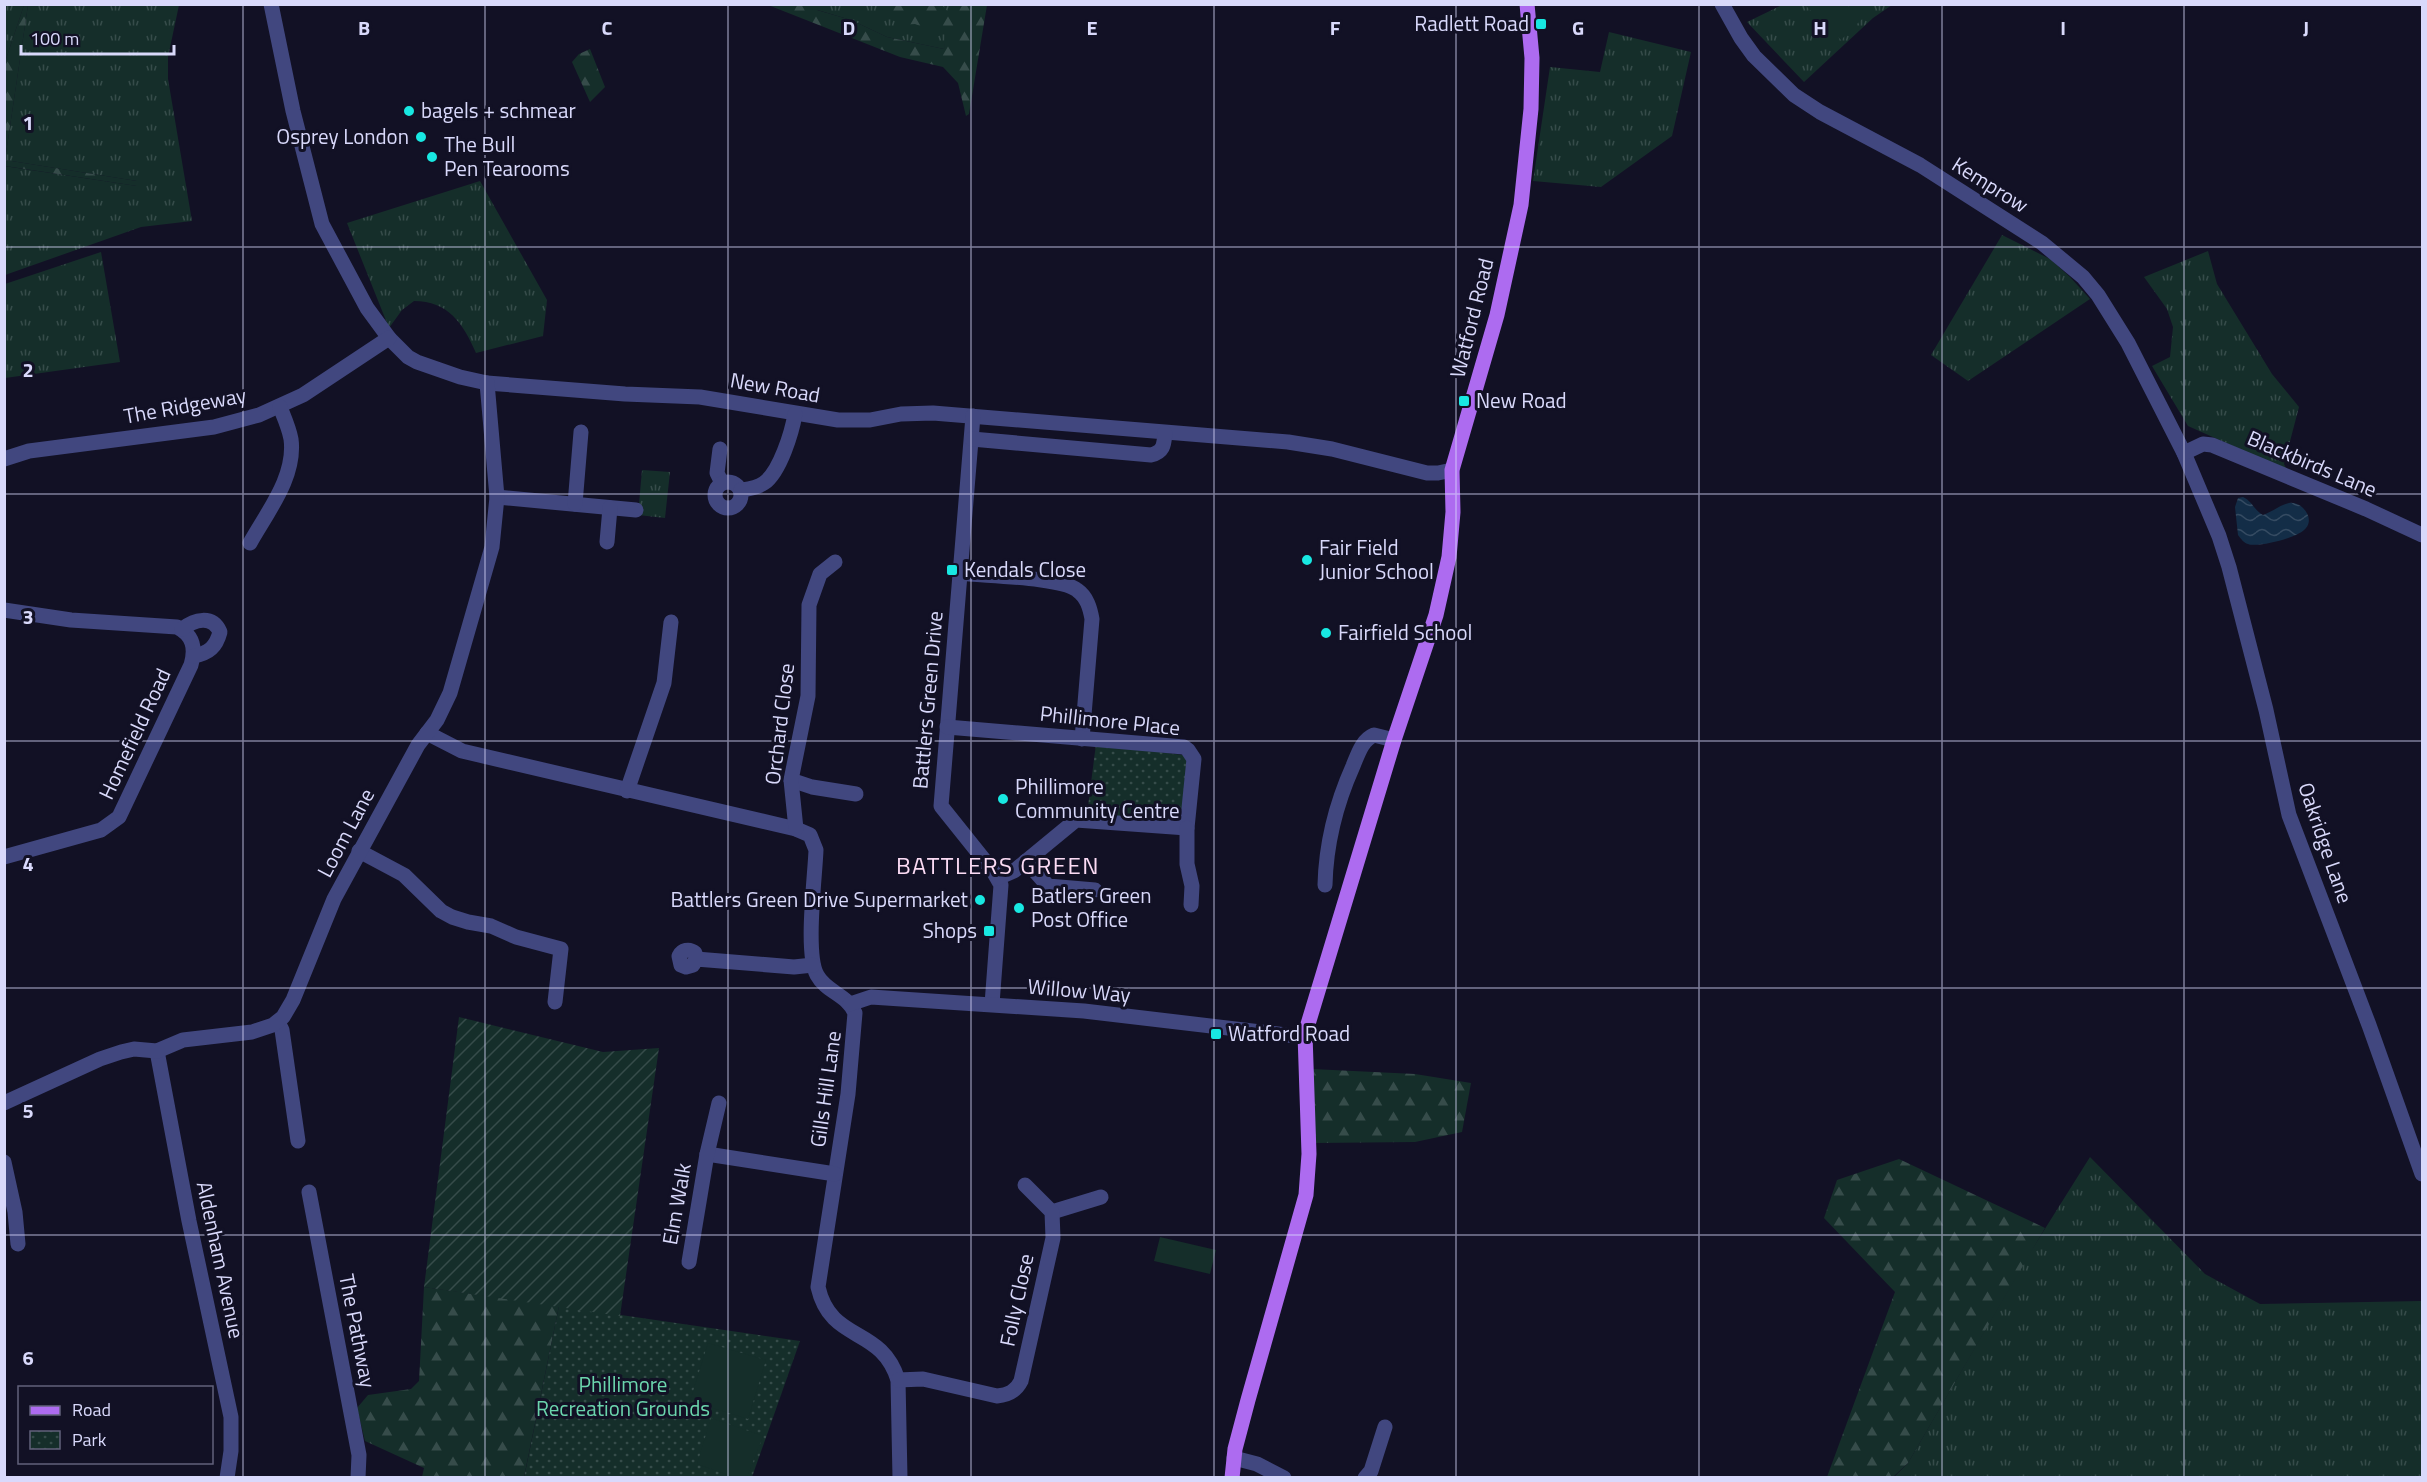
<svg xmlns="http://www.w3.org/2000/svg" width="2427" height="1482" viewBox="0 0 2427 1482" font-family="'Titillium Web',sans-serif">
<defs>
<pattern id="grass-tufts" width="24" height="20" patternUnits="userSpaceOnUse" patternTransform="scale(1.5)"><rect width="24" height="20" fill="#152e2a"/><path d="M3 7l-1-3M5 7V3M7 7l1-3M15 17l-1-3M17 17v-4M19 17l1-3" fill="none" stroke="#364c4a"/></pattern>
<pattern id="forest-firs" width="22" height="20" patternUnits="userSpaceOnUse" patternTransform="scale(1.5)"><rect width="22" height="20" fill="#152e2a"/><path d="M5 1l3.5 6h-7zM16 11l3.5 6h-7z" fill="#364c4a"/></pattern>
<pattern id="park-dots" width="8" height="8" patternUnits="userSpaceOnUse" patternTransform="scale(1.5)"><rect width="8" height="8" fill="#152e2a"/><path d="M2 2h.1M6 6h.1" fill="none" stroke="#364c4a" stroke-width="1.8" stroke-linecap="round"/></pattern>
<pattern id="garden-furrows" width="10" height="10" patternUnits="userSpaceOnUse" patternTransform="scale(1.5)"><rect width="10" height="10" fill="#152e2a"/><path d="M-1 1l2-2M0 10L10 0M9 11l2-2" fill="none" stroke="#364c4a"/></pattern>
<pattern id="water-waves" width="16" height="10" patternUnits="userSpaceOnUse" patternTransform="scale(1.5)"><rect width="16" height="10" fill="#132d47"/><path d="M0 5q4-4 8 0t8 0" fill="none" stroke="#354b62"/></pattern>
</defs>
<rect width="100%" height="100%" fill="#121125"/>
<g fill="url(#grass-tufts)">
<path d="M 5,4 L 24,5 L 5,62 L 4,5 Z"/>
<path d="M 28,5 L 179,5 L 168,57 L 168,79 L 192,221 L 141,227 L 5,275 L 4,166 L 137,186 L 137,181 L 5,160 Z"/>
<path d="M 801,5 L 954,5 L 950,11 L 944,49 L 887,37 L 851,20 Z"/>
<path d="M 1782,5 L 1892,5 L 1873,18 L 1804,82 L 1747,22 Z"/>
<path d="M 1609,32 L 1691,52 L 1672,136 L 1601,187 L 1533,181 L 1550,67 L 1600,72 Z"/>
<path d="M 480,181 L 547,300 L 543,336 L 476,353 C 463,323 448,301 414,301 L 402,310 L 389,328 L 347,223 Z"/>
<path d="M 2002,235 L 2050,259 L 2070,277 L 2090,299 L 1968,381 L 1931,355 Z"/>
<path d="M 2208,251 L 2217,284 L 2272,374 L 2299,407 L 2284,464 L 2287,470 L 2188,426 L 2152,366 L 2170,357 L 2173,327 L 2167,309 L 2144,277 Z"/>
<path d="M 101,252 L 120,362 L 5,378 L 5,284 Z"/>
<path d="M 642,470 L 670,472 L 665,518 L 638,515 Z"/>
<path d="M 2090,1157 L 2205,1274 L 2260,1304 L 2422,1301 L 2422,1477 L 1893,1478 L 1908,1463 L 2031,1251 Z"/>
</g>
<g fill="url(#forest-firs)">
<path d="M 24,5 L 28,5 L 5,160 L 5,62 Z"/>
<path d="M 768,5 L 823,5 L 817,10 L 851,20 L 887,37 L 944,49 L 945,31 L 936,32 L 915,24 L 899,25 C 892,19 890,14 893,5 L 942,5 L 948,12 L 954,5 L 987,5 L 969,114 L 966,116 L 958,83 L 943,67 L 900,57 Z"/>
<path d="M 590,49 L 605,87 L 590,102 L 572,62 L 579,54 Z"/>
<path d="M 5,160 L 137,181 L 137,186 L 5,166 Z"/>
<path d="M 1312,1069 L 1415,1074 L 1471,1083 L 1462,1132 L 1415,1142 L 1314,1143 Z"/>
<path d="M 1899,1159 L 2045,1228 L 1908,1463 L 1893,1477 L 1827,1477 L 1895,1292 L 1824,1218 L 1837,1180 Z"/>
<path d="M 424,1287 L 559,1306 L 524,1477 L 422,1477 L 424,1468 L 365,1441 L 357,1408 L 368,1395 L 411,1389 L 419,1381 Z"/>
</g>
<g fill="url(#park-dots)">
<path d="M 1096,744 L 1183,755 L 1189,762 L 1181,819 L 1178,821 L 1087,814 Z"/>
<path d="M 559,1306 L 800,1341 L 752,1477 L 524,1478 Z"/>
</g>
<path fill="url(#garden-furrows)" d="M 459,1017 L 603,1052 L 659,1048 L 620,1316 L 424,1287 Z"/>
<g fill="#152e2a">
<path d="M 1805,5 L 1847,5 L 1862,19 L 1841,40 Z"/>
<path d="M 1160,1237 L 1216,1250 L 1210,1274 L 1154,1261 Z"/>
<path d="M 708,1343 L 766,1360 L 748,1419 L 690,1401 Z"/>
<path d="M 711,1418 L 763,1436 L 747,1477 L 734,1477 L 697,1464 Z"/>
</g>
<path fill="url(#water-waves)" d="M 2243,497 C 2252,501 2254,510 2263,515 C 2272,512 2280,505 2289,503 C 2301,501 2315,517 2306,528 C 2300,537 2259,548 2248,544 C 2244,543 2241,539 2238,535 L 2235,507 L 2238,498 Z"/>
<g fill="none" stroke-linecap="round" stroke-linejoin="round">
<g stroke="#41477f" stroke-width="15">
<path d="M 271,4 L 293,111 L 322,224 L 367,308 L 389,338 L 408,357 L 417,362 L 460,377 L 487,383 L 625,394 L 700,397 L 838,420 L 870,420 L 901,414 L 933,413 L 1288,442 L 1332,449 L 1427,473 L 1438,473 L 1452,470"/>
<path d="M 1722,4 L 1741,38 L 1754,56 L 1794,95 L 1820,112 L 1920,165 L 2042,243 L 2083,277 L 2098,295 L 2128,343 L 2184,453 L 2219,536 L 2229,567 L 2266,710 L 2289,815 L 2369,1025 L 2422,1174"/>
<path d="M 973,416 L 941,806 L 993,871 L 1001,885 L 992,1004"/>
<path d="M 972,439 L 1151,455 C 1164,452 1164,444 1165,433"/>
<path d="M 720,449 L 717,473 L 722,483"/>
<path d="M 2184,453 L 2203,444 L 2212,445 L 2366,509 L 2422,535"/>
<path d="M 4,459 L 29,451 L 214,427 L 259,415 L 303,395 L 389,338"/>
<circle cx="728" cy="495" r="13"/>
<path d="M 741,490 C 748,489 757,488 764,483 C 780,472 792,432 795,414"/>
<path d="M 497,497 L 636,510"/>
<path d="M 575,504 L 581,432"/>
<path d="M 607,542 L 610,508"/>
<path d="M 250,543 C 268,511 296,476 291,439 C 289,428 284,417 280,407"/>
<path d="M 960,573 C 984,576 1061,577 1077,590 C 1087,597 1090,608 1092,619 L 1082,739"/>
<path d="M 4,610 L 71,620 L 177,627 C 193,635 196,648 191,665 L 119,817 L 101,830 L 4,857"/>
<path d="M 182,629 C 194,620 212,614 220,632 C 216,647 209,653 194,656"/>
<path d="M 947,727 L 1184,747 L 1188,750 L 1194,759 L 1187,828 L 1076,820 L 1014,871 L 998,878"/>
<path d="M 427,733 L 462,751 L 796,829 L 810,835 L 816,850 C 815,877 805,954 817,975 C 826,992 848,995 855,1013 L 848,1094 L 818,1287 C 831,1344 881,1325 898,1380 L 900,1478"/>
<path d="M 791,780 L 812,787 L 856,794"/>
<path d="M 627,791 L 664,683 L 671,622"/>
<path d="M 1187,828 L 1187,864 L 1192,886 L 1191,905"/>
<path d="M 796,829 L 791,780 L 808,696 L 809,605 L 820,574 L 835,562"/>
<path d="M 359,851 L 404,875 L 441,911 L 452,917 L 468,922 L 491,926 L 516,937 L 561,949 L 555,1002"/>
<path d="M 1026,861 L 1048,886 L 1095,890"/>
<path d="M 1325,885 C 1326,843 1336,804 1353,766 C 1358,754 1362,740 1374,735 L 1394,740"/>
<path d="M 696,959 L 695,953 C 689,948 682,950 679,956 L 681,965 L 686,967 L 693,965 L 696,959 L 794,967 L 813,965"/>
<path d="M 850,1004 L 871,997 L 1084,1011 L 1295,1036 L 1305,1034"/>
<path d="M 278,1022 L 282,1030 L 298,1141"/>
<path d="M 157,1051 L 189,1221 L 231,1417 L 231,1451 L 227,1478"/>
<path d="M 4,1103 L 100,1059 L 121,1052 L 134,1049 L 157,1051 L 183,1040 L 252,1032 L 273,1025 L 283,1017 L 293,1000 L 334,899 L 418,745 L 437,720 L 450,693 L 492,547 L 497,497 L 487,383"/>
<path d="M 707,1154 L 835,1174"/>
<path d="M 4,1162 L 15,1212 L 18,1244"/>
<path d="M 309,1192 L 359,1455 L 358,1478"/>
<path d="M 1052,1212 L 1101,1197"/>
<path d="M 689,1262 L 707,1154 L 719,1103"/>
<path d="M 898,1380 L 923,1379 L 997,1396 C 1009,1395 1016,1391 1021,1381 L 1053,1238 L 1052,1212 L 1025,1185"/>
<path d="M 1234,1458 L 1257,1464 L 1284,1478"/>
<path d="M 1365,1478 L 1371,1471 L 1385,1427"/>
</g>
<path stroke="#ad6bf0" stroke-width="15" d="M 1232,1478 L 1235,1449 L 1248,1400 L 1306,1195 L 1309,1154 L 1305,1034 L 1394,740 L 1436,615 L 1449,557 L 1453,512 L 1452,470 L 1497,315 L 1521,205 L 1531,109 L 1532,58 L 1527,4"/>
</g>
<path fill="none" stroke="#d9d9fb" stroke-width="1.5" stroke-opacity="0.55" d="M 243,4 L 243,1478M 485,4 L 485,1478M 728,4 L 728,1478M 971,4 L 971,1478M 1214,4 L 1214,1478M 1456,4 L 1456,1478M 1699,4 L 1699,1478M 1942,4 L 1942,1478M 2184,4 L 2184,1478M 4,247 L 2422,247M 4,494 L 2422,494M 4,741 L 2422,741M 4,988 L 2422,988M 4,1235 L 2422,1235"/>
<g fill="#18e8e2" stroke="#121125" stroke-width="2">
<rect x="1535" y="18" width="12" height="12" rx="3"/>
<circle cx="409" cy="111" r="6"/>
<circle cx="421" cy="137" r="6"/>
<circle cx="432" cy="157" r="6"/>
<rect x="1458" y="395" width="12" height="12" rx="3"/>
<circle cx="1307" cy="560" r="6"/>
<rect x="946" y="564" width="12" height="12" rx="3"/>
<circle cx="1326" cy="633" r="6"/>
<circle cx="1003" cy="799" r="6"/>
<circle cx="980" cy="900" r="6"/>
<circle cx="1019" cy="908" r="6"/>
<rect x="983" y="925" width="12" height="12" rx="3"/>
<rect x="1210" y="1028" width="12" height="12" rx="3"/>
</g>
<g text-anchor="middle" stroke-width="6" stroke-linejoin="round" paint-order="stroke">
<g font-size="21" fill="#d9d9fb" stroke="#121125" text-anchor="start">
<text x="1529" y="31" text-anchor="end">Radlett Road</text>
<text x="421" y="118">bagels + schmear</text>
<text x="409" y="144" text-anchor="end">Osprey London</text>
<text x="444" y="152">The Bull<tspan x="444" dy="24">Pen Tearooms</tspan></text>
<text x="1476" y="408">New Road</text>
<text x="1319" y="555">Fair Field<tspan x="1319" dy="24">Junior School</tspan></text>
<text x="964" y="577">Kendals Close</text>
<text x="1338" y="640">Fairfield School</text>
<text x="1015" y="794">Phillimore<tspan x="1015" dy="24">Community Centre</tspan></text>
<text x="1031" y="903">Batlers Green<tspan x="1031" dy="24">Post Office</tspan></text>
<text x="968" y="907" text-anchor="end">Battlers Green Drive Supermarket</text>
<text x="977" y="938" text-anchor="end">Shops</text>
<text x="1228" y="1041">Watford Road</text>
</g>
<g font-size="21" fill="#d9d9fb" stroke="#121125">
<text transform="translate(1990 185) rotate(32)" y="7">Kemprow</text>
<text transform="translate(1472 318) rotate(-76)" y="7">Watford Road</text>
<text transform="translate(775 388) rotate(10)" y="7">New Road</text>
<text transform="translate(185 406) rotate(-10)" y="7">The Ridgeway</text>
<text transform="translate(2312 464) rotate(23)" y="7">Blackbirds Lane</text>
<text transform="translate(928 700) rotate(-85)" y="7">Battlers Green Drive</text>
<text transform="translate(1110 721) rotate(6)" y="7">Phillimore Place</text>
<text transform="translate(780 724) rotate(-83)" y="7">Orchard Close</text>
<text transform="translate(135 734) rotate(-65)" y="7">Homefield Road</text>
<text transform="translate(346 833) rotate(-62)" y="7">Loom Lane</text>
<text transform="translate(2325 843) rotate(71)" y="7">Oakridge Lane</text>
<text transform="translate(1079 991) rotate(5)" y="7">Willow Way</text>
<text transform="translate(826 1089) rotate(-82)" y="7">Gills Hill Lane</text>
<text transform="translate(677 1204) rotate(-80)" y="7">Elm Walk</text>
<text transform="translate(220 1260) rotate(78)" y="7">Aldenham Avenue</text>
<text transform="translate(1017 1300) rotate(-78)" y="7">Folly Close</text>
<text transform="translate(357 1331) rotate(79)" y="7">The Pathway</text>
</g>
<g font-size="21" fill="#6bd5ad" stroke="#121125">
<text x="623" y="1392">Phillimore<tspan x="623" dy="24">Recreation Grounds</tspan></text>
</g>
<g font-size="24" letter-spacing="1.5" fill="#fbdbf4" stroke="#121125">
<text x="998" y="874">BATTLERS GREEN</text>
</g>
</g>
<g font-size="20" text-anchor="middle" font-weight="bold" fill="#d9d9fb" stroke="#121125" stroke-width="6" stroke-linejoin="round" paint-order="stroke">
<text x="364" y="35">B</text>
<text x="607" y="35">C</text>
<text x="849" y="35">D</text>
<text x="1092" y="35">E</text>
<text x="1335" y="35">F</text>
<text x="1578" y="35">G</text>
<text x="1820" y="35">H</text>
<text x="2063" y="35">I</text>
<text x="2306" y="35">J</text>
<text x="28" y="130">1</text>
<text x="28" y="377">2</text>
<text x="28" y="624">3</text>
<text x="28" y="871">4</text>
<text x="28" y="1118">5</text>
<text x="28" y="1365">6</text>
</g>
<rect width="2427" height="1482" fill="none" stroke="#d9d9fb" stroke-width="12"/>
<rect x="18" y="1386" width="195" height="78" fill="#121125" stroke="#62617b" stroke-width="1.5"/>
<rect x="30" y="1406" width="30" height="9" fill="#ad6bf0" stroke="#62617b" stroke-width="1.5"/>
<text x="72" y="1416" font-size="18" fill="#d9d9fb">Road</text>
<rect x="30" y="1431" width="30" height="18" fill="url(#park-dots)" stroke="#62617b" stroke-width="1.5"/>
<text x="72" y="1446" font-size="18" fill="#d9d9fb">Park</text>
<path d="M21 45v9h153v-9" fill="none" stroke="#d9d9fb" stroke-width="3"/>
<text x="30" y="45" font-size="18" fill="#d9d9fb" stroke="#121125" stroke-width="4.5" paint-order="stroke">100 m</text>
</svg>
